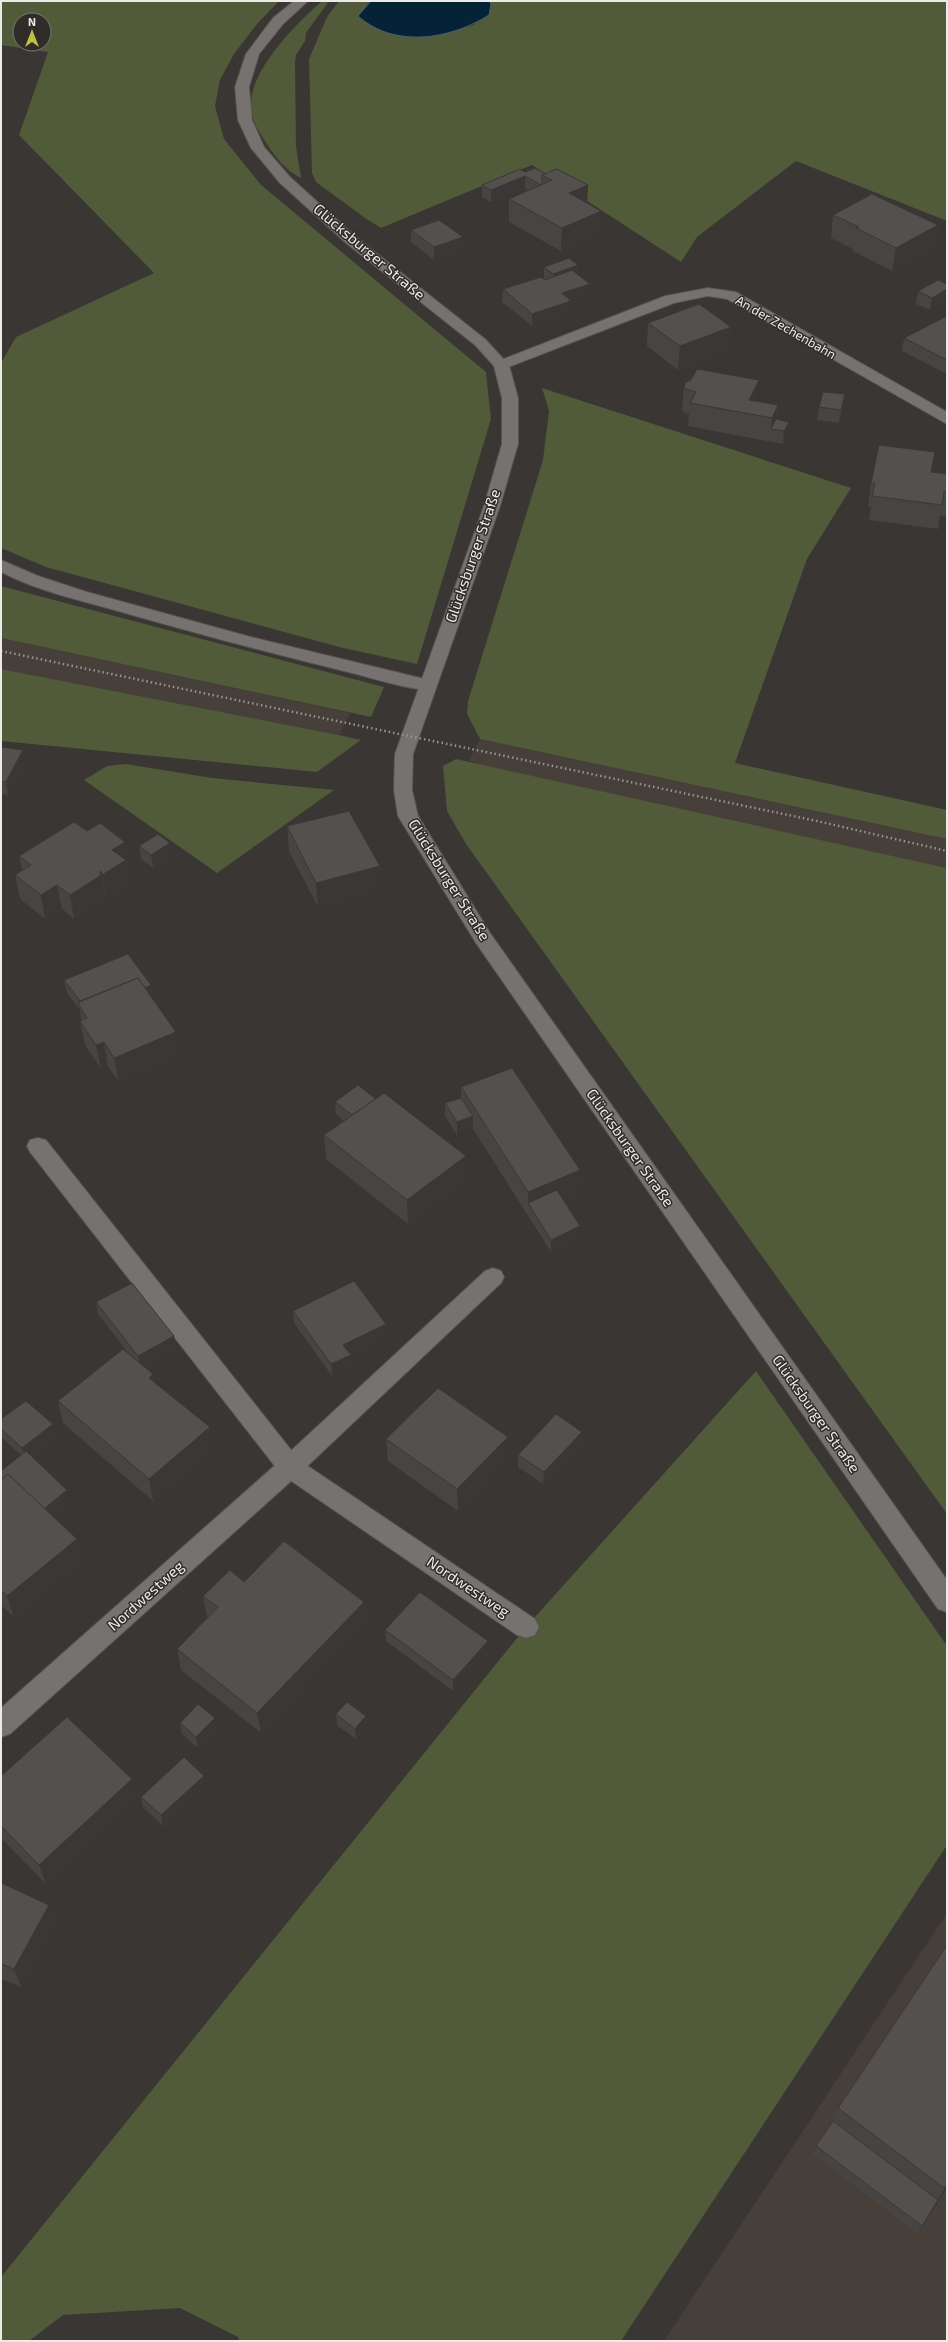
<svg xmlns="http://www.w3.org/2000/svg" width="948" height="2342" viewBox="0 0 948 2342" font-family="'Exo 2',sans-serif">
<rect width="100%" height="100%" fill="#393634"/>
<g fill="#473f3a">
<path d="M 1,638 L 350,713 L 339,735 L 1,669 Z"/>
<path d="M 480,739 L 947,839 L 947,868 L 482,765 L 469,761 Z"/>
<path d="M 947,1913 L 947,2341 L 664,2341 Z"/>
</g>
<g fill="#515a39" fill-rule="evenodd">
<path d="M 1,1 L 279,1 L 257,24 L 234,54 L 220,80 L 215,106 L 224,139 L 261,185 L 486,372 L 491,419 L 417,664 L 343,648 L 46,567 L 1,548 L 1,363 L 16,337 L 154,273 L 19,135 L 48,52 L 1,45 ZM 20,20 L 44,20 L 44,44 L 20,44 Z"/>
<path d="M 322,1 L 329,1 L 306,33 L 305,41 L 296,55 L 295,63 L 296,146 L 301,178 C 286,171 276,158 267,144 C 260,134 252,122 251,108 C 248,71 296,24 322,1 Z"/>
<path d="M 339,1 L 371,1 L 366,5 L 429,37 L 474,25 L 491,4 L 489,1 L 947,1 L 947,221 L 796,161 L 697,237 L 681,262 L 532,165 L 381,228 L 365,218 L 316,182 L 312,173 L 309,59 L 327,17 Z"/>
<path d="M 542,388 L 851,488 L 807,559 L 735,763 L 947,810 L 947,839 L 480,739 L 467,714 L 468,701 L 543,460 L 549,411 Z"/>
<path d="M 1,586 L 384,687 L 371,717 L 1,638 Z"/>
<path d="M 1,669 L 339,735 L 361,740 L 317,772 L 1,741 Z"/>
<path d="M 456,759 L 947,868 L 947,1514 L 466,844 L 447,811 L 443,766 Z"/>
<path d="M 126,764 L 212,778 L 334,790 L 217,873 L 84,780 L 107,766 Z"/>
<path d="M 756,1371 L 947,1646 L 947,1845 L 621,2341 L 239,2341 L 238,2337 L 180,2308 L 63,2315 L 29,2341 L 1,2341 L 1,2277 L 526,1627 Z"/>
</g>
<path fill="#052236" stroke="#4b5e6c" d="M 371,1 L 489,1 L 491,4 L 489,15 C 451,39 395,49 358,16 Z"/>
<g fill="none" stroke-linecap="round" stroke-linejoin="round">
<defs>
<g id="lane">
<path d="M 1,560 L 38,576 L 87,592 L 247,636 L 433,681 L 436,685 L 433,689 C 418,693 366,676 348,672 C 273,654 199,634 125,613 C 83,601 40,592 1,572 Z"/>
<path d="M 38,1138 L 46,1140 L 299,1460 L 535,1619 L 539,1627 L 535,1635 L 526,1638 L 517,1635 L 281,1474 L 30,1152 L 27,1146 L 30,1140 Z"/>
</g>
<g id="street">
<path d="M 708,288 L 736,292 L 947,412 L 947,424 L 727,299 L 708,296 L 674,303 L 506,368 L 496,368 L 493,365 L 496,362 L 665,296 Z"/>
<path d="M 493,1268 L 501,1271 L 504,1277 L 501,1283 L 299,1474 L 10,1734 L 1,1737 L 1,1708 L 281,1460 L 485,1271 Z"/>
</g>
<path id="secondary" d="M 294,1 L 308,1 L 283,24 L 259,54 L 249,87 L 252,120 L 264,147 L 290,177 L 356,237 L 485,339 L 509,365 L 518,398 L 518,444 L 500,506 L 413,754 L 412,790 L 418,816 L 490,933 L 947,1580 L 947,1612 L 938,1609 L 476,943 L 398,816 L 394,790 L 395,754 L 484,506 L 502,444 L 502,398 L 494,366 L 475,345 L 346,243 L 280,183 L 251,148 L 238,120 L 235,87 L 246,54 L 273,18 Z"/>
</defs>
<use href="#lane" stroke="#555351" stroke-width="2"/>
<use href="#street" stroke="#555351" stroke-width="2"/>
<use href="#secondary" stroke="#555351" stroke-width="2"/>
<use href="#lane" fill="#767270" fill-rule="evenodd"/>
<use href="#street" fill="#767270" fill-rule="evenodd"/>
<use href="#secondary" fill="#767270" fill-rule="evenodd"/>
<path stroke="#979593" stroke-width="2.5" stroke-dasharray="1.5 3" stroke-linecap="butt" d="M 1,651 L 817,821 L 947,851"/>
</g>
<g fill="#474543">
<path d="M 525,172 L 546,174 L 588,185 L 587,203 L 600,234 L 561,251 L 509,222 L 509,199 L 528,190 L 525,188 L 491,202 L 482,197 L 482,185 Z"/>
<path d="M 833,215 L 938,225 L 934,248 L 892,271 L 853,251 L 853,249 L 831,238 Z"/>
<path d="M 411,230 L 463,250 L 434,260 L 411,242 Z"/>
<path d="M 544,267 L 577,274 L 589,296 L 571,303 L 571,313 L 532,326 L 502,302 L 503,289 L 544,279 Z"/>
<path d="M 947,284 L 930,310 L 916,304 L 918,291 Z"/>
<path d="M 947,318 L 947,374 L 902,351 L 904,338 Z"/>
<path d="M 648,323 L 731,327 L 729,350 L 678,370 L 647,346 Z"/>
<path d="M 684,386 L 778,405 L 778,419 L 788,434 L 783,444 L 688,426 L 689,414 L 685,413 L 682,410 Z"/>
<path d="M 843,406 L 839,423 L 817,420 L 819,407 Z"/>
<path d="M 931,472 L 947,474 L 947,517 L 940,516 L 938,529 L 869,520 L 871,507 L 868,507 L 871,483 Z"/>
<path d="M 1,747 L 26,763 L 8,795 L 1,794 Z"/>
<path d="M 287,826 L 381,890 L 318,907 L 289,851 Z"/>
<path d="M 139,846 L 172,856 L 153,868 L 141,859 Z"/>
<path d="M 19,856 L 129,867 L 127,868 L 130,884 L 106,899 L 105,895 L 104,900 L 74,919 L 62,909 L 45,919 L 20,899 L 15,875 L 22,871 Z"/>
<path d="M 64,980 L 152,998 L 180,1056 L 119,1082 L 108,1066 L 101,1069 L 85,1045 L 80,1021 L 81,1020 L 80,1010 L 67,993 Z"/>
<path d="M 461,1087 L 580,1170 L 579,1194 L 564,1200 L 580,1226 L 580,1239 L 551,1252 L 473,1129 L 457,1135 L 445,1116 L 445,1103 L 461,1098 Z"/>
<path d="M 335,1102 L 466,1179 L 408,1224 L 326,1159 L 324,1135 L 344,1121 L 336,1114 Z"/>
<path d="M 96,1302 L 176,1348 L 143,1366 L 153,1374 L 154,1381 L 214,1450 L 153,1501 L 63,1423 L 58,1401 L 129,1354 L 98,1314 Z"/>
<path d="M 293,1311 L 386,1336 L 351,1354 L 351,1355 L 352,1367 L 332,1376 L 294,1323 Z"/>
<path d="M 1,1419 L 56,1436 L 31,1456 L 70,1502 L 52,1516 L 77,1539 L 82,1561 L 14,1617 L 1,1605 L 1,1471 L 21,1455 L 1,1437 Z"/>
<path d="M 582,1432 L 582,1444 L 543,1484 L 518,1467 L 518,1455 Z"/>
<path d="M 386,1439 L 508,1459 L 458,1511 L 388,1461 Z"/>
<path d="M 244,1582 L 364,1602 L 366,1623 L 261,1733 L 181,1670 L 177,1649 L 208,1618 L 207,1617 L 203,1596 Z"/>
<path d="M 385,1630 L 488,1653 L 453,1691 L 386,1641 Z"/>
<path d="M 336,1714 L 367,1727 L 356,1739 L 337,1725 Z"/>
<path d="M 180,1723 L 217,1729 L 198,1748 L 182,1734 Z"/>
<path d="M 1,1776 L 137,1799 L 46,1884 L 1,1838 Z"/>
<path d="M 206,1786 L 163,1826 L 143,1807 L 141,1797 Z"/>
<path d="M 1,1883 L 49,1905 L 55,1923 L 21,1987 L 1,1979 Z"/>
<path d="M 838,2108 L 947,2188 L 918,2234 L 813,2154 L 816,2146 L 833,2121 Z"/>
</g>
<g fill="#3a3837">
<path d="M 525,176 L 525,188 L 491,202 L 491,190 Z"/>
<path d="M 588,185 L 587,208 L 569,193 Z"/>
<path d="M 601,211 L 600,234 L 561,251 L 562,228 Z"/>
<path d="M 938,225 L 934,248 L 892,271 L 896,248 Z"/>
<path d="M 463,237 L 463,250 L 434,260 L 434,247 Z"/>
<path d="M 578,265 L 577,277 L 553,286 L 553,274 Z"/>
<path d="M 590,284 L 589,296 L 571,303 L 571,313 L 532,326 L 532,314 L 562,293 Z"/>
<path d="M 947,289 L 947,300 L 930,310 L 932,298 Z"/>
<path d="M 731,327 L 729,350 L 678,370 L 680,346 Z"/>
<path d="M 759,380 L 756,404 L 749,400 Z"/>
<path d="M 845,394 L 843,406 L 839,423 L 841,410 Z"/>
<path d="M 778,405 L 777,416 L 779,412 L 777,425 L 771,429 L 770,442 L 772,418 Z"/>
<path d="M 789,422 L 788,434 L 783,444 L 784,431 Z"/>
<path d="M 23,750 L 26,763 L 8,795 L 6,782 Z"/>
<path d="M 125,842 L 129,867 L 127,868 L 130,884 L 106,899 L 102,875 L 112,850 Z"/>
<path d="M 170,843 L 172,856 L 153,868 L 151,855 Z"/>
<path d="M 380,866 L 381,890 L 318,907 L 316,883 Z"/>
<path d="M 101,871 L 105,895 L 104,900 L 74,919 L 70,895 Z"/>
<path d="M 57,885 L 62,909 L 45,919 L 41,895 Z"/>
<path d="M 151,985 L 152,998 L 91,1023 L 86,1011 Z"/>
<path d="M 176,1032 L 180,1056 L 119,1082 L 114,1058 Z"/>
<path d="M 104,1042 L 108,1066 L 101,1069 L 96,1045 Z"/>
<path d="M 473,1116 L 473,1129 L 457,1135 L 457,1122 Z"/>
<path d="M 466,1156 L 466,1179 L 408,1224 L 407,1200 Z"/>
<path d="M 580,1170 L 579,1194 L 534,1213 L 528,1203 L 528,1192 Z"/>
<path d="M 580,1226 L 580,1239 L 551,1252 L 551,1240 Z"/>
<path d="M 386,1324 L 386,1336 L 344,1357 L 343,1345 Z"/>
<path d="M 174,1336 L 176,1348 L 140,1368 L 138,1356 Z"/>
<path d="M 351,1355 L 352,1367 L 332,1376 L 331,1364 Z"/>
<path d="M 153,1374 L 157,1397 L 149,1378 Z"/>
<path d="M 53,1424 L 56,1436 L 26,1460 L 22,1448 Z"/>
<path d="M 210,1427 L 214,1450 L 153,1501 L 149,1479 Z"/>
<path d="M 582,1432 L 582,1444 L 543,1484 L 544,1472 Z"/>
<path d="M 508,1437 L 508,1459 L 458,1511 L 457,1489 Z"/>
<path d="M 67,1490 L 70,1502 L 43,1524 L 40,1512 Z"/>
<path d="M 77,1539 L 82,1561 L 14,1617 L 7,1596 Z"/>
<path d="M 364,1602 L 366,1623 L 261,1733 L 257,1713 Z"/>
<path d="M 488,1641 L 488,1653 L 453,1691 L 453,1680 Z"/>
<path d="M 366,1716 L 367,1727 L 356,1739 L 355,1729 Z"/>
<path d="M 215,1718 L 217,1729 L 198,1748 L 196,1737 Z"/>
<path d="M 204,1776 L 206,1786 L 163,1826 L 161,1815 Z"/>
<path d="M 132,1779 L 137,1799 L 46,1884 L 39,1865 Z"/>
<path d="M 49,1905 L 55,1923 L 21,1987 L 14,1969 Z"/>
<path d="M 947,2184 L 947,2188 L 918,2234 L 922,2226 L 938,2200 Z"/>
</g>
<g fill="#53504e" stroke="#3a3837">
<path d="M 535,168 L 546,174 L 542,175 L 542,184 L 541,185 L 525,176 L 491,190 L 482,185 L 520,169 L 525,172 Z"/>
<path d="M 557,169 L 588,185 L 569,193 L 601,211 L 562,228 L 509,199 L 552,180 L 542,175 Z"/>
<path d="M 872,194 L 938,225 L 896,248 L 856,228 L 859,227 L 833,215 Z"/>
<path d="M 439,220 L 463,237 L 434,247 L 411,230 Z"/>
<path d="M 569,258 L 578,265 L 553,274 L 544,267 Z"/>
<path d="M 572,270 L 590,284 L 562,293 L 571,301 L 532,314 L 503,289 L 541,277 L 545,280 Z"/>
<path d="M 938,280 L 947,284 L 947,289 L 932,298 L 918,291 Z"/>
<path d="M 699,304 L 731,327 L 680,346 L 648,323 Z"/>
<path d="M 945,317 L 947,318 L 947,360 L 904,338 Z"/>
<path d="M 697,369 L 759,380 L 749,400 L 778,405 L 772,418 L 690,403 L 696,392 L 686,389 L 684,386 L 686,382 L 691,380 Z"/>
<path d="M 823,392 L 845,394 L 841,410 L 819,407 Z"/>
<path d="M 776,419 L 789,422 L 784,431 L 771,429 Z"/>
<path d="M 881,444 L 935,451 L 934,451 L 880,445 Z"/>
<path d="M 879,445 L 935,452 L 931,472 L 947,474 L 947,492 L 944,492 L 942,505 L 872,496 L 875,483 L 871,483 Z"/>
<path d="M 1,747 L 23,750 L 6,782 L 1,782 Z"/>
<path d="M 349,811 L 380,866 L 316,883 L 287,826 Z"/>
<path d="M 74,822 L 87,831 L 100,823 L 125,842 L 112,850 L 126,860 L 102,875 L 101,871 L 100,876 L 70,895 L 57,885 L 41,895 L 15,875 L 31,865 L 19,856 Z"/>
<path d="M 158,834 L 170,843 L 151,855 L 139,846 Z"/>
<path d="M 128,954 L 151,985 L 145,988 L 138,978 L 80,1001 L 64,980 Z"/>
<path d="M 138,978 L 176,1032 L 114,1058 L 104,1042 L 96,1045 L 80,1021 L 87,1018 L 79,1005 L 79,1002 Z"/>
<path d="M 512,1068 L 580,1170 L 528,1192 L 461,1087 Z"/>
<path d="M 358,1085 L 376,1099 L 352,1115 L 335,1102 Z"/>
<path d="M 384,1093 L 466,1156 L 407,1200 L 324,1135 Z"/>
<path d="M 461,1098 L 473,1116 L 457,1122 L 445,1103 Z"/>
<path d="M 557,1190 L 580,1226 L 551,1240 L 528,1203 Z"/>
<path d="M 354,1281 L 386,1324 L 343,1345 L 351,1355 L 331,1364 L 293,1311 Z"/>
<path d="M 132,1283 L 174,1336 L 138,1356 L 96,1302 Z"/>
<path d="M 123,1349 L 153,1374 L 149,1378 L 210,1427 L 149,1479 L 58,1401 Z"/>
<path d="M 438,1388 L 508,1437 L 457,1489 L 386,1439 Z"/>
<path d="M 26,1401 L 53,1424 L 22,1448 L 1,1429 L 1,1419 Z"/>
<path d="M 556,1414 L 582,1432 L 544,1472 L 518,1455 Z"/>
<path d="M 26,1451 L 67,1490 L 44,1509 L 8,1474 L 2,1479 L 1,1478 L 1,1471 Z"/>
<path d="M 8,1474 L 77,1539 L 7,1596 L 1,1590 L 1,1480 Z"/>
<path d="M 284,1541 L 364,1602 L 257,1713 L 177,1649 L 218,1607 L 203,1596 L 230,1570 L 244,1582 Z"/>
<path d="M 420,1592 L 488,1641 L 453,1680 L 385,1630 Z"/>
<path d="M 347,1702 L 366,1716 L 355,1729 L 336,1714 Z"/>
<path d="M 198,1704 L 215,1718 L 196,1737 L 180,1723 Z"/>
<path d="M 67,1717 L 132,1779 L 39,1865 L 1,1826 L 1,1776 Z"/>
<path d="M 184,1757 L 204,1776 L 161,1815 L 141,1797 Z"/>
<path d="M 1,1883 L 49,1905 L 14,1969 L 1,1964 Z"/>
<path d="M 947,1945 L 947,2184 L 944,2188 L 838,2108 Z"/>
<path d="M 833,2121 L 938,2200 L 922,2226 L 816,2146 Z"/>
</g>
<g text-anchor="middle" stroke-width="3" stroke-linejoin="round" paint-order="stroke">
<g font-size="13" fill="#edebe9" stroke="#2f2c2a">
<text transform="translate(786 327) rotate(30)" y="5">An der Zechenbahn</text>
</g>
<g font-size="15" fill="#edebe9" stroke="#2f2c2a">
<text transform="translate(369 252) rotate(40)" y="5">Glücksburger Straße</text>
<text transform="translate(473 556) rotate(-71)" y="5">Glücksburger Straße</text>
<text transform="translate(449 880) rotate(58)" y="5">Glücksburger Straße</text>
<text transform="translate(630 1148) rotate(55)" y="5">Glücksburger Straße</text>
<text transform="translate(816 1414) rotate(55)" y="5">Glücksburger Straße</text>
<text transform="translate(468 1587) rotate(34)" y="5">Nordwestweg</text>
<text transform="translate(146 1596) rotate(-42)" y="5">Nordwestweg</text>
</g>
</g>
<rect width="948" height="2342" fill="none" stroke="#edebe9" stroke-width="4"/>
<g transform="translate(32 32)"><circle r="19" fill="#2f2c2a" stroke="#7b7876"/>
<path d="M0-3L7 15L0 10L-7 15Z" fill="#bebf42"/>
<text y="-6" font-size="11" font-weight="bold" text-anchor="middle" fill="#edebe9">N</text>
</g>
</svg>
